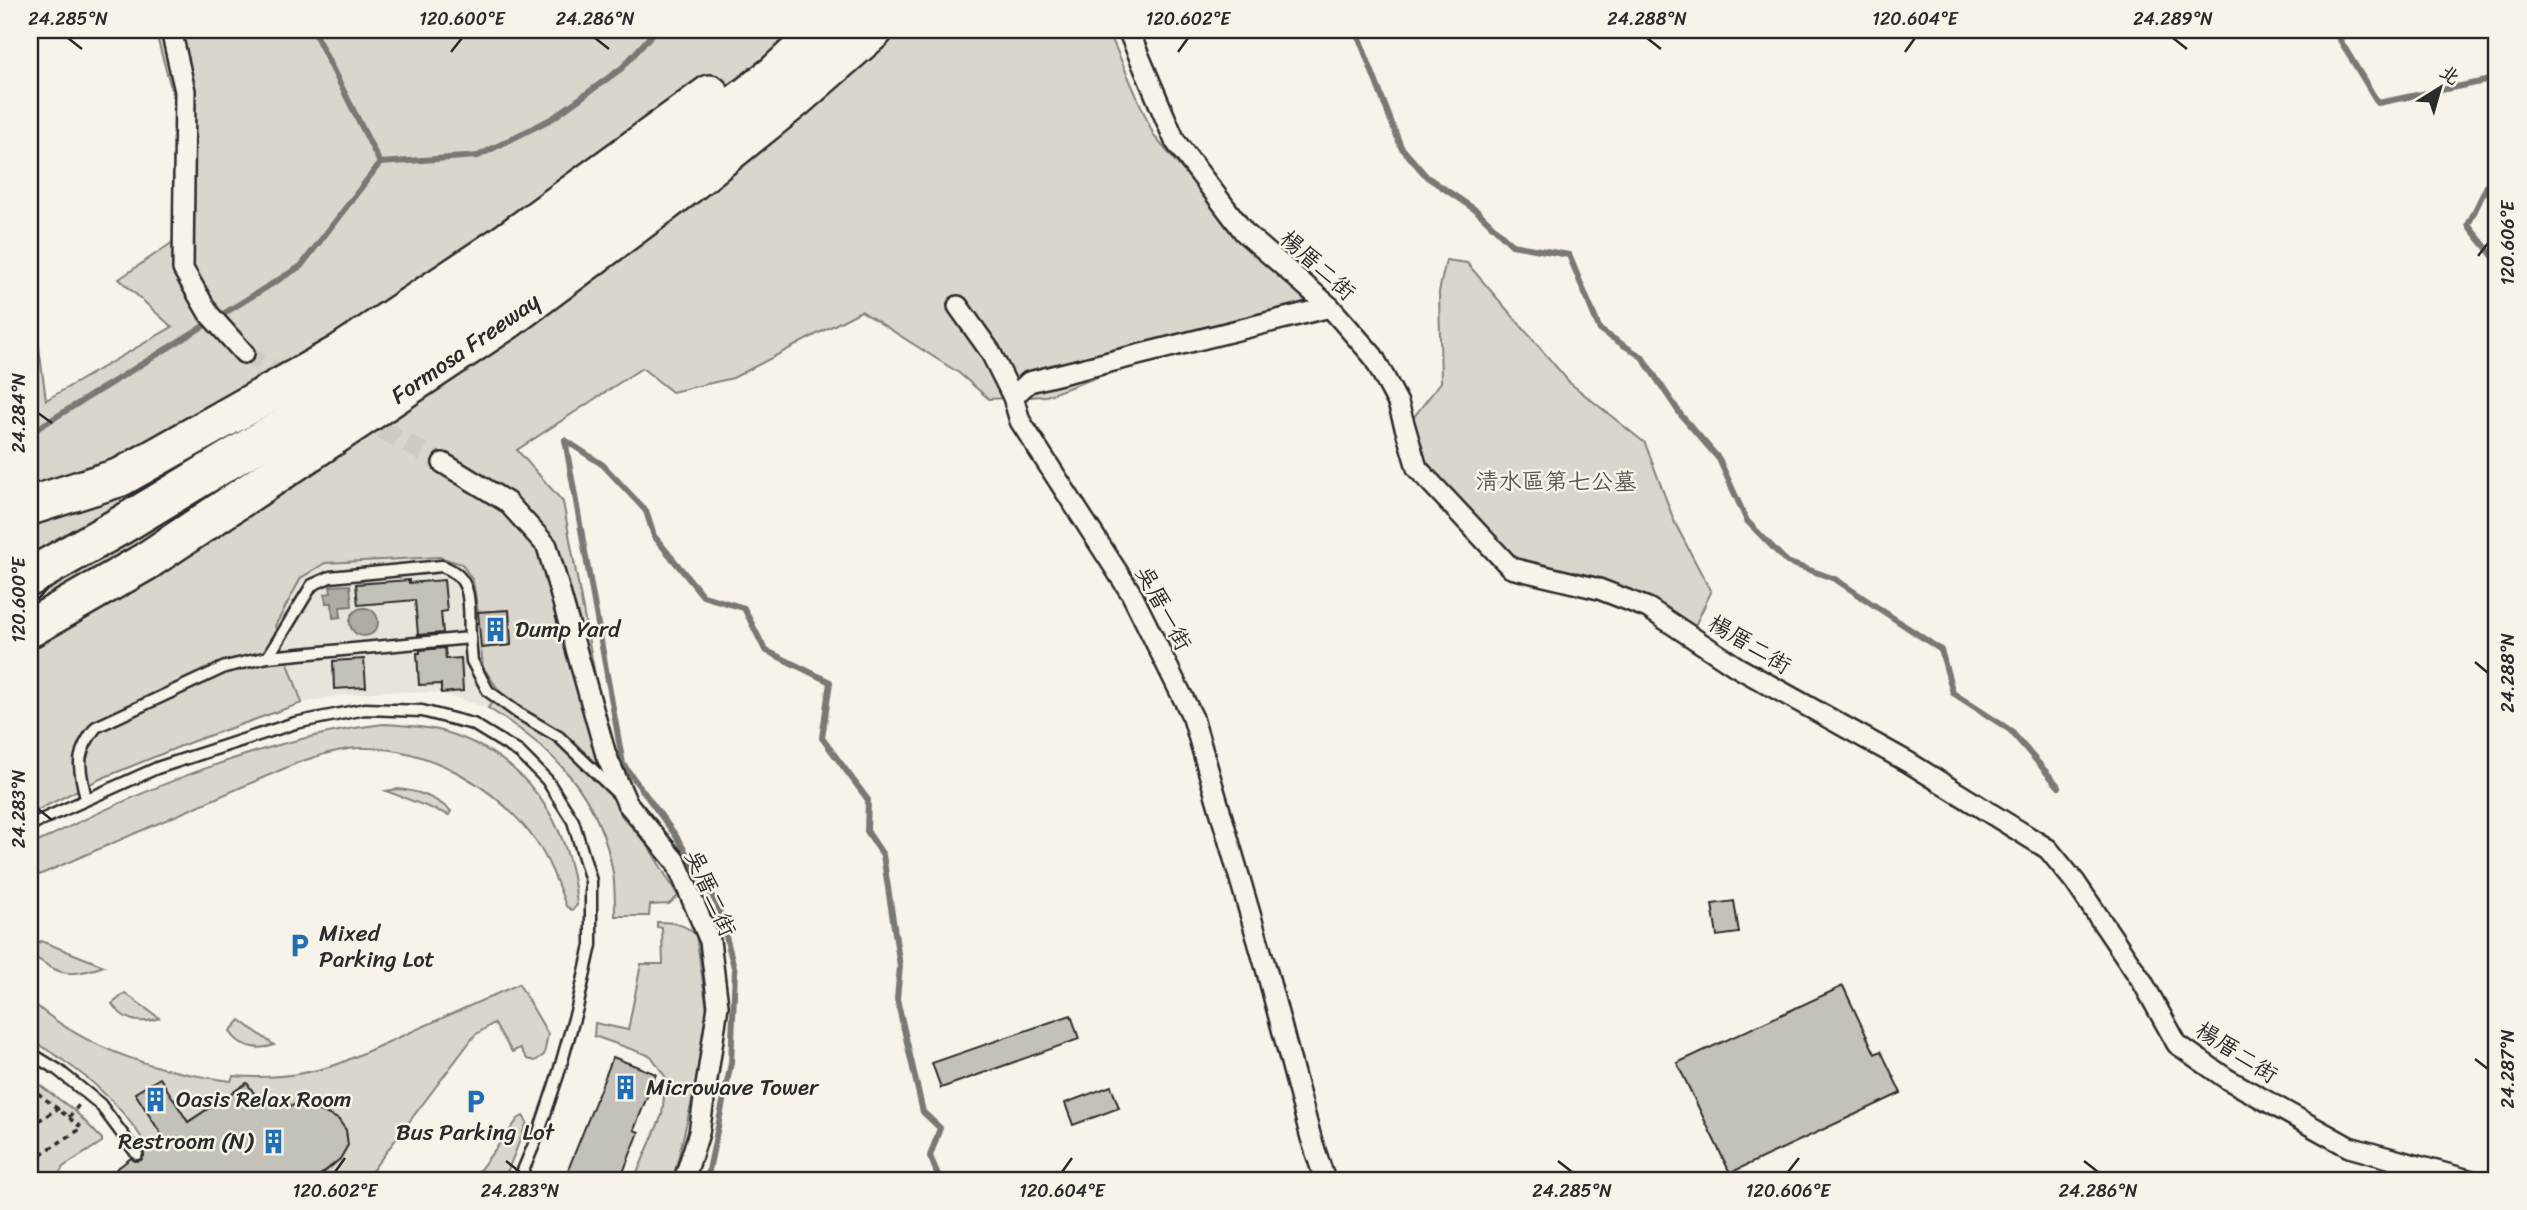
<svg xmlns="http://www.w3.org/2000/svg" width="2527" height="1210" viewBox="0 0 2527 1210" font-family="Sriracha,'LXGW WenKai TC',sans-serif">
<rect width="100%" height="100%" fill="#f7f3e8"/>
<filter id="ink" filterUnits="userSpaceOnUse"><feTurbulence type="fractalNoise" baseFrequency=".0143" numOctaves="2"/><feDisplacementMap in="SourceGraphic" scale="14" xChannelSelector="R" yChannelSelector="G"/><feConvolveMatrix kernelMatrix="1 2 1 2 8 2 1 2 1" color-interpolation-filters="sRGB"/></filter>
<g filter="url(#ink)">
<path fill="#e8e4da" d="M 439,557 L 462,563 L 473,581 L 478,612 L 509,610 L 511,645 L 483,667 L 500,692 L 488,708 L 441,693 L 384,691 L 336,696 L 302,703 L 275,626 L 301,578 L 324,563 Z"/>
<g fill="#dad6cc" stroke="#82807c" stroke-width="2">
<path d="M 155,30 L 1108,30 L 1154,136 L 1234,231 L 1306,301 L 1046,396 L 989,399 L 959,373 L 861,311 L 733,378 L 672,392 L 642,368 L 517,450 L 563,502 L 621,815 L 649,847 L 678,896 L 669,904 L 650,905 L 649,916 L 615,916 C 615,902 615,887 613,873 C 600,795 553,748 488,708 L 500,692 L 483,667 L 481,648 L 511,645 L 509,610 L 478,612 L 473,581 L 462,564 L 439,557 L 325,563 L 301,578 L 275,626 L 302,703 L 191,742 L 100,779 L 30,814 L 30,328 L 36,325 L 46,400 L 172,327 L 119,279 L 173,242 L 176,106 Z"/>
<path d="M 1446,260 L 1467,263 L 1570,383 L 1645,443 L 1675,523 L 1711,592 L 1693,630 L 1618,586 L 1508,558 L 1427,468 L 1410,422 L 1441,382 L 1439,292 Z"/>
<path d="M 384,724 C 404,725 423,726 442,731 C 526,755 570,822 577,905 L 572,910 L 566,906 C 558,885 550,862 537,843 C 498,787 429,746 359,748 C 338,749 317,756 297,763 L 30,879 L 30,846 C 139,791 262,738 384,724 Z"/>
<path d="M 398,789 C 419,791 434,797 451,811 L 449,815 L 386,791 Z"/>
<path d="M 657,922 C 673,922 685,924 696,935 L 707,1010 L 696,1084 L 673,1180 L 634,1180 L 662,1115 L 666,1078 L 651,1056 L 594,1036 L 595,1023 L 628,1030 L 641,964 L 663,964 L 662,928 L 657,927 Z"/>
<path d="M 41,941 L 104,966 C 70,978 61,976 32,955 L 31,949 Z"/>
<path d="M 519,984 L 548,1034 L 544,1055 L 535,1061 L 527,1059 L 520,1048 L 512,1052 L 494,1023 L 475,1035 L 365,1180 L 314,1180 C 390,1130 318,1096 262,1106 L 247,1084 L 148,1147 C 116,1097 81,1070 30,1039 L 30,1000 C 85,1050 159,1072 231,1081 L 233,1076 C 271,1079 305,1076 341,1063 Z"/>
<path d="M 125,993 L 159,1018 C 140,1025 124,1021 112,1004 Z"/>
<path d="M 240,1020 L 274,1045 C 259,1051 238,1047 230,1031 Z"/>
<path d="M 30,1078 L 75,1111 L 102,1139 L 102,1142 L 63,1167 L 56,1180 L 30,1180 Z"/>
<path d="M 523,1116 L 527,1122 L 504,1180 L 472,1180 L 518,1119 Z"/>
</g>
<g fill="#afaca4" stroke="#7a7874" stroke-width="2">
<path d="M 350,585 L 352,606 L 340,607 L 341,617 L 333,618 L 332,603 L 326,603 L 325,594 L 331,593 L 330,586 Z"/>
<circle cx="364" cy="622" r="14"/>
</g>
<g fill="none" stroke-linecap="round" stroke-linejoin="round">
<g stroke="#7a7874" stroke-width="6">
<path d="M 313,30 L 380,163"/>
<path d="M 1356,30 L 1401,147 L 1427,177 L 1477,211 L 1512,245 L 1569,255 L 1600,330 L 1642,357 L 1681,415 L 1719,459 L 1747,521 L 1787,562 L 1835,579 L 1941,650 L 1953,693 L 2010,730 L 2059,787"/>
<path d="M 2334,30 L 2378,103 L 2495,79 L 2497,85"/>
<path d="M 2497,165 L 2468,225 L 2497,261"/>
<path d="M 30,433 L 301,266 L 380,163 L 478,156 L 553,118 L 622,68 L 656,30"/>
<path d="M 565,440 L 603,465 L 646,511 L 654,536 L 703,596 L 744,608 L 765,650 L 830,682 L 822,738 L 868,800 L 867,831 L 883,855 L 900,966 L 897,999 L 923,1112 L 940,1128 L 930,1156 L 940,1180"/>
<path d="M 565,440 L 623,764 L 676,836 L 718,906 L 735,971 L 731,1063 L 707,1180"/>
</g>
</g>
<g fill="#c4c1b9" stroke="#2b2b2b" stroke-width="2">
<path d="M 409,580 L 409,583 L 444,580 L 447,611 L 441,612 L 443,633 L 418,635 L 415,600 L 358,605 L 356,584 Z"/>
<path d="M 509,610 L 511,645 L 481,648 L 478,612 Z"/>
<path d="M 445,648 L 446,659 L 461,658 L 463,691 L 441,693 L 441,684 L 419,685 L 417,653 L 420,653 L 420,650 Z"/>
<path d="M 364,659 L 366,687 L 334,689 L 333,661 Z"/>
<path d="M 1734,901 L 1739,933 L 1717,936 L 1712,904 Z"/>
<path d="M 1843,986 L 1875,1054 L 1881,1051 L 1901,1093 L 1730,1173 L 1677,1063 Z"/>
<path d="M 1071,1015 L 1079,1039 L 941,1088 L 932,1063 Z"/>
<path d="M 613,1057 L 656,1074 L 634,1130 L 639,1132 L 620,1180 L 564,1180 Z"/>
<path d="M 160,1078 L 188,1122 L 247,1083 L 262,1105 L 299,1106 L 323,1112 L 338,1119 L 346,1130 L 348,1145 L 340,1159 L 314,1180 L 102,1180 L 131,1158 L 135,1161 L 141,1160 L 144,1156 L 143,1150 L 163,1137 L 135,1093 Z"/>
<path d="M 1111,1086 L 1119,1108 L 1073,1125 L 1065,1103 Z"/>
</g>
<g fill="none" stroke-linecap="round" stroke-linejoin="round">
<g stroke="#cecbc2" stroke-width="19" stroke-dasharray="19 10" stroke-linecap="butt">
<path d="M 244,353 L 296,382"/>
<path d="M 356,415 L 443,463"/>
</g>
<defs>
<g id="lane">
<path d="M 268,657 L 312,585 L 330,577 L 442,566 C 476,578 468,608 470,638"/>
<path d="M 86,799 C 79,765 74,756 96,727 L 225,667 L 268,657 L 470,638 L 472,661 L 488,691 L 518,713 L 559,737 L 617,793"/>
<path d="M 30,825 L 157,768 L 295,723 L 365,709 L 422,711 L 473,724 L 519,752 L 547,780 L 573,821 L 591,881 L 591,945 L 577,1008 L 558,1075 L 538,1135 L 519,1180"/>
<path d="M 30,1053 L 58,1070 L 100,1104 L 137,1154"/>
</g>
<g id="street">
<path d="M 171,30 L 185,91 L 183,269 L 209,314 L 244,353"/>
<path d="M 1128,30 L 1175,141 L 1244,232 L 1330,307 L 1373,356 L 1398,403 L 1417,468 L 1511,568 L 1599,589 L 1648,608 L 1737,667 L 1908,762 L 2048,849 L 2075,882 L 2142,981 L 2177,1044 L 2227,1079 L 2349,1147 L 2469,1180"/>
<path d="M 958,306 L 990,351 L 1013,397"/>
<path d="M 443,463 L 507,502 L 547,546 L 606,755 L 627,803 L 676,862 L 710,941 L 718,1006 L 699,1133 L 684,1180"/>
<path d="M 1325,1180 L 1311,1138 L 1267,972 L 1193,718 L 1131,593 L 1020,421 L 1013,397 L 1029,382 L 1330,307"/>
</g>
<g id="highway">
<path d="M 30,506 L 121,477 L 339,354 L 505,243 L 710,94"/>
<path d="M 30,577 L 120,526 L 302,416 L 362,374 L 528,266 L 775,74 L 822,30"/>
<path d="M 30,628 L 145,562 L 509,319 L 687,186 L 795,99 L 874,30"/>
</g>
</defs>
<use href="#lane" stroke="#2b2b2b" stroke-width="15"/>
<use href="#street" stroke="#2b2b2b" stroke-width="24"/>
<use href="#highway" stroke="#2b2b2b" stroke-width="42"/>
<g stroke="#2b2b2b" stroke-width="3.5" stroke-dasharray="5 5" stroke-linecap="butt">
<path d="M 30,1087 L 82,1128 L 30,1161"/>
<path d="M 69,1117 L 79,1105"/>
<path d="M 30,1126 L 59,1108"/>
</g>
<use href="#lane" stroke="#f7f3e8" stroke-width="10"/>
<use href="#street" stroke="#f7f3e8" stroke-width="19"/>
<use href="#highway" stroke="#f7f3e8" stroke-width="37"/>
</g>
</g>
<path fill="none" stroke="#2b2b2b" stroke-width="2.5" d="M 68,38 L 82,49M 595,38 L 609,49M 1647,38 L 1661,49M 2173,38 L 2187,49M 451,52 L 462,38M 1178,52 L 1188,38M 1905,52 L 1915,38M 2478,256 L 2488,243M 38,413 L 52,423M 38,600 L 49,586M 2475,662 L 2488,673M 38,809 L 52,820M 2475,1059 L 2488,1069M 506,1161 L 520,1172M 1558,1161 L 1572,1172M 2084,1161 L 2098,1172M 335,1172 L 345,1158M 1062,1172 L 1072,1158M 1788,1172 L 1799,1158"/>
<defs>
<symbol id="building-bare" viewBox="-9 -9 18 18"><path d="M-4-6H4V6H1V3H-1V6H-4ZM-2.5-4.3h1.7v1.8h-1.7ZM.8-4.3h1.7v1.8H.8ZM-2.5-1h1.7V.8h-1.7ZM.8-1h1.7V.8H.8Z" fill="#1f6fb2" stroke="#f7f3e8" stroke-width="2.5" paint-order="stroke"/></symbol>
<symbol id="parking-bare" viewBox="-9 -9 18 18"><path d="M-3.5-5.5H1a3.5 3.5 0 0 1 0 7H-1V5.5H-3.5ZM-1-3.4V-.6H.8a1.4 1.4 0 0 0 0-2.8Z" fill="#1f6fb2" stroke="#f7f3e8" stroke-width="2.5" paint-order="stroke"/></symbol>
</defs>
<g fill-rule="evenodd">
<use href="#building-bare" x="478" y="612" width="35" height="35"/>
<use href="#parking-bare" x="282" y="928" width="35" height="35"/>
<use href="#building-bare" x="608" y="1070" width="35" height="35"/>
<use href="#building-bare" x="138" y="1082" width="35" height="35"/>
<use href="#parking-bare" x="458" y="1084" width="35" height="35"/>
<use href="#building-bare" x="256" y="1124" width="35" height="35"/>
</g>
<g text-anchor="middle" stroke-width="5" stroke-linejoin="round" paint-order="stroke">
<g font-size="23" fill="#2b2b2b" stroke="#f7f3e8">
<text transform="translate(1318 265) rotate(42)" y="8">楊厝二街</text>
<text transform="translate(465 348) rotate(-35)" y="8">Formosa Freeway</text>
<text transform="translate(1164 608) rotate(62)" y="8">吳厝一街</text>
<text transform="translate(1750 644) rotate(31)" y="8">楊厝二街</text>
<text transform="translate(711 893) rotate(66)" y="8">吳厝二街</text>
<text transform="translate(2237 1052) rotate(33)" y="8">楊厝二街</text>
</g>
<g font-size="23" fill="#575653" stroke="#f7f3e8">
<text x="1556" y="489">清水區第七公墓</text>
</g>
<g font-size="23" fill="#2b2b2b" stroke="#f7f3e8" text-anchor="start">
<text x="515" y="637">Dump Yard</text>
<text x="319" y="941">Mixed<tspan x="319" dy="26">Parking Lot</tspan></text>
<text x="646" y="1095">Microwave Tower</text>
<text x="176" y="1107">Oasis Relax Room</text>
<text x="475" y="1140" text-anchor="middle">Bus Parking Lot</text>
<text x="253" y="1149" text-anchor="end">Restroom (N)</text>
</g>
</g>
<rect width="2527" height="1210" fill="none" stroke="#f7f3e8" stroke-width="77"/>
<g transform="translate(2440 88) rotate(37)" stroke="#f7f3e8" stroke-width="5" paint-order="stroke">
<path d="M0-5L12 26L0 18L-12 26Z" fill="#2b2b2b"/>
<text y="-10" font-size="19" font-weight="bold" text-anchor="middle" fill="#2b2b2b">北</text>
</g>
<rect x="38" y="38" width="2450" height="1134" fill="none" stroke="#2b2b2b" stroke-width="2.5"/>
<g font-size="18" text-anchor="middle" fill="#2b2b2b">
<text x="68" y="25">24.285°N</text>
<text x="462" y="25">120.600°E</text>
<text x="595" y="25">24.286°N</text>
<text x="1188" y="25">120.602°E</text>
<text x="1647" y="25">24.288°N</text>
<text x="1915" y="25">120.604°E</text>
<text x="2173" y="25">24.289°N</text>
<text transform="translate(2508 243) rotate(-90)" y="6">120.606°E</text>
<text transform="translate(19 413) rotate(-90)" y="6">24.284°N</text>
<text transform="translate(19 600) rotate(-90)" y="6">120.600°E</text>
<text transform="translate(2508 673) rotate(-90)" y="6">24.288°N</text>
<text transform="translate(19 809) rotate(-90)" y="6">24.283°N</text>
<text transform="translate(2508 1069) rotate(-90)" y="6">24.287°N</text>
<text x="335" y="1197">120.602°E</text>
<text x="520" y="1197">24.283°N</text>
<text x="1062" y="1197">120.604°E</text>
<text x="1572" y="1197">24.285°N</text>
<text x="1788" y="1197">120.606°E</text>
<text x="2098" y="1197">24.286°N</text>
</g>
</svg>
